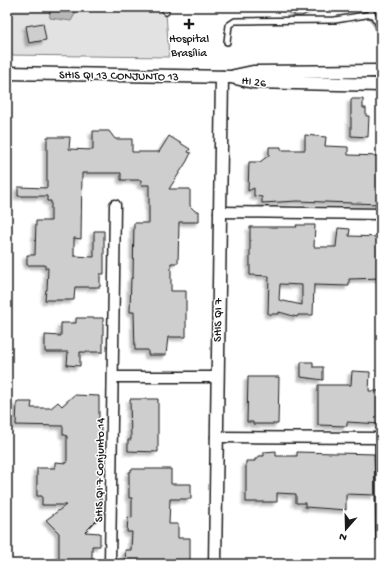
<svg xmlns="http://www.w3.org/2000/svg" width="388" height="571" viewBox="0 0 388 571" font-family="'Gochi Hand',sans-serif">
<defs>
<filter id="shadow"><feDropShadow dx="-3.5" dy="3.5" stdDeviation="1" flood-color="#0004"/></filter>
</defs>
<rect width="100%" height="100%" fill="#fff"/>
<filter id="ink" filterUnits="userSpaceOnUse"><feTurbulence type="fractalNoise" baseFrequency=".025" numOctaves="2"/><feDisplacementMap in="SourceGraphic" scale="8" xChannelSelector="R" yChannelSelector="G"/><feConvolveMatrix kernelMatrix="1 2 1 2 8 2 1 2 1" color-interpolation-filters="sRGB"/></filter>
<g filter="url(#ink)">
<g fill="#e2e2e2" stroke="#7f7f7f">
<path d="M 7,7 L 163,7 L 166,12 L 169,57 L 7,55 Z"/>
<path d="M 363,7 L 381,7 L 381,39 Z"/>
</g>
<path fill="#b8b8b8" stroke="#7a7a7a" d="M 49,7 L 79,7 L 71,21 L 50,18 Z"/>
<g fill="#cecece" stroke="#1c1c1c" fill-rule="evenodd" filter="url(#shadow)">
<path d="M 289,7 L 317,7 L 302,16 L 295,16 Z"/>
<path d="M 43,23 L 46,40 L 29,43 L 26,26 Z"/>
<path d="M 351,99 L 363,99 L 363,108 L 366,108 L 366,116 L 369,116 L 368,137 L 351,136 Z"/>
<path d="M 93,131 L 109,131 L 115,139 L 132,139 L 132,152 L 159,152 L 169,136 L 190,149 L 188,152 L 191,153 L 187,161 L 169,189 L 190,189 L 190,206 L 195,211 L 199,211 L 199,222 L 179,222 L 178,263 L 171,263 L 171,291 L 186,291 L 186,337 L 168,337 L 166,355 L 148,355 L 148,350 L 135,350 L 134,312 L 130,312 L 131,278 L 133,278 L 134,223 L 149,223 L 149,185 L 141,185 L 141,180 L 121,180 L 121,173 L 82,173 L 81,239 L 74,238 L 74,256 L 94,257 L 94,231 L 104,231 L 104,274 L 100,274 L 100,287 L 75,287 L 74,300 L 45,300 L 46,290 L 47,290 L 48,268 L 45,268 L 45,265 L 27,265 L 27,255 L 35,255 L 36,221 L 51,221 L 51,201 L 47,201 L 47,196 L 18,196 L 18,187 L 47,188 L 47,137 L 70,137 L 69,149 L 93,150 Z"/>
<path d="M 305,135 L 326,137 L 325,146 L 348,147 L 348,155 L 381,156 L 381,204 L 297,201 L 262,203 L 262,197 L 254,196 L 254,188 L 248,191 L 249,162 L 260,162 L 269,155 L 269,147 L 281,147 L 281,150 L 305,150 Z"/>
<path d="M 296,225 L 315,225 L 314,247 L 336,247 L 338,228 L 350,229 L 349,236 L 381,237 L 381,278 L 349,279 L 349,286 L 314,285 L 313,315 L 298,315 L 297,317 L 279,312 L 279,314 L 268,314 L 269,276 L 250,275 L 250,227 L 297,227 ZM 280,284 L 302,285 L 302,305 L 279,300 Z"/>
<path d="M 76,318 L 103,318 L 103,352 L 80,352 L 80,366 L 67,365 L 68,352 L 45,352 L 45,335 L 61,336 L 61,323 L 76,323 Z"/>
<path d="M 301,362 L 313,362 L 313,367 L 323,367 L 323,380 L 301,377 Z"/>
<path d="M 352,371 L 370,372 L 369,391 L 381,391 L 381,424 L 347,422 L 347,426 L 318,425 L 318,385 L 351,385 Z"/>
<path d="M 248,377 L 279,377 L 278,424 L 253,424 L 253,422 L 247,422 Z"/>
<path d="M 74,395 L 99,396 L 99,428 L 101,428 L 98,498 L 101,498 L 101,516 L 85,532 L 100,533 L 100,546 L 92,546 L 92,561 L 59,562 L 59,533 L 46,520 L 66,505 L 42,505 L 42,496 L 37,496 L 37,468 L 55,468 L 55,462 L 67,463 L 67,436 L 63,434 L 63,426 L 16,425 L 17,402 L 32,402 L 31,408 L 51,408 L 58,402 L 62,406 Z"/>
<path d="M 130,399 L 158,399 L 158,452 L 128,451 L 128,440 L 131,440 Z"/>
<path d="M 276,451 L 276,456 L 297,456 L 297,452 L 374,454 L 375,495 L 346,494 L 346,510 L 305,507 L 305,503 L 296,503 L 296,494 L 277,493 L 277,502 L 246,502 L 246,461 L 255,461 L 255,459 L 258,459 L 258,456 L 264,456 L 264,452 Z"/>
<path d="M 131,469 L 171,469 L 171,484 L 191,484 L 191,499 L 170,499 L 169,524 L 178,524 L 178,538 L 190,538 L 190,564 L 126,564 L 125,550 L 131,550 L 132,532 L 127,532 L 128,517 L 132,518 L 132,498 L 129,498 L 129,472 L 131,472 Z"/>
</g>
<g fill="none" stroke-linecap="round" stroke-linejoin="round">
<defs>
<g id="service">
<path d="M 163,7 L 166,12"/>
<path d="M 368,7 L 381,28"/>
<path d="M 227,42 L 229,25 L 235,21 L 335,20 L 372,14"/>
<path d="M 378,438 L 379,537"/>
</g>
<g id="minor">
<path d="M 219,212 L 381,214"/>
<path d="M 113,377 L 216,377"/>
<path d="M 216,437 L 381,438"/>
<path d="M 110,564 L 115,205"/>
</g>
<g id="tertiary">
<path d="M 7,73 L 231,77 L 253,82 L 381,85"/>
<path d="M 234,76 L 253,72 L 381,71"/>
<path d="M 215,564 L 222,77"/>
</g>
</defs>
<use href="#service" stroke="#1c1c1c" stroke-width="8"/>
<use href="#minor" stroke="#1c1c1c" stroke-width="13"/>
<use href="#tertiary" stroke="#1c1c1c" stroke-width="15"/>
<use href="#service" stroke="#fff" stroke-width="5"/>
<use href="#minor" stroke="#fff" stroke-width="10"/>
<use href="#tertiary" stroke="#fff" stroke-width="12"/>
</g>
</g>
<path fill="#1c1c1c" stroke="#fff" stroke-width="1.5" d="M187 18h4v4h4v4h-4v4h-4v-4h-4v-4h4z"/>
<g text-anchor="middle" stroke-width="3" stroke-linejoin="round" paint-order="stroke">
<g font-size="12" fill="#1c1c1c" stroke="#fff">
<text x="189" y="42">Hospital<tspan x="189" dy="14">Brasília</tspan></text>
</g>
<g font-size="12" fill="#1c1c1c" stroke="#fff">
<text transform="translate(119 75) rotate(1)" y="4">SHIS QI 13 CONJUNTO 13</text>
<text transform="translate(254 81) rotate(7)" y="4">HI 26</text>
<text transform="translate(217 320) rotate(-89)" y="4">SHIS QI 7</text>
<text transform="translate(99 470) rotate(-89)" y="4">SHIS QI 7 Conjunto 14</text>
</g>
</g>
<rect width="388" height="571" fill="none" stroke="#fff" stroke-width="24"/>
<rect x="12" y="12" width="364" height="547" fill="none" stroke="#1c1c1c" stroke-width="1.5" filter="url(#ink)"/>
<g transform="translate(346 529) rotate(200)" stroke="#ffffff" stroke-width="3" paint-order="stroke">
<path d="M0-3L7 15L0 10L-7 15Z" fill="#1c1c1c"/>
<text y="-6" font-size="11" font-weight="bold" text-anchor="middle" fill="#1c1c1c">N</text>
</g>
</svg>
